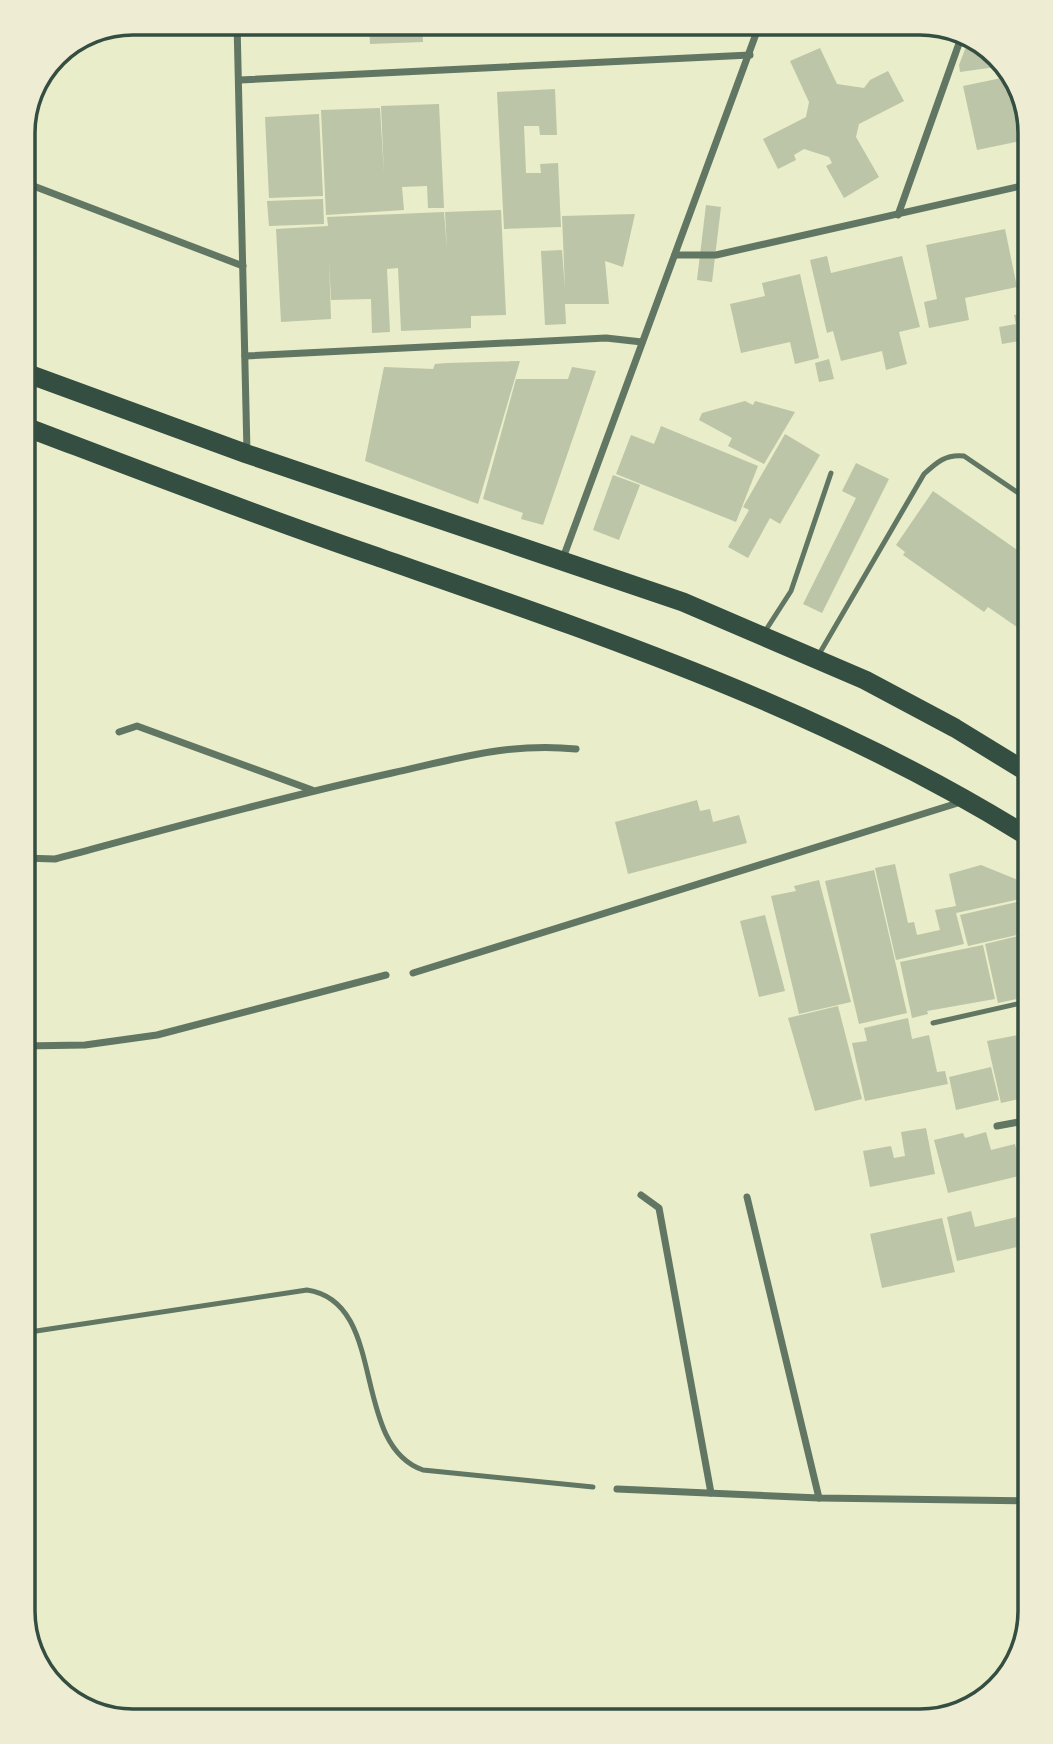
<svg xmlns="http://www.w3.org/2000/svg" width="1053" height="1744" viewBox="0 0 1053 1744" font-family="'PT Sans',sans-serif">
<rect width="100%" height="100%" fill="#e9edc9"/>
<g fill="#bcc5a7">
<path d="M 261,23 L 315,23 L 316,32 L 262,34 Z"/>
<path d="M 369,23 L 422,23 L 423,42 L 370,44 Z"/>
<path d="M 494,23 L 511,23 L 512,33 L 494,34 Z"/>
<path d="M 553,23 L 658,23 L 659,30 L 553,33 Z"/>
<path d="M 969,39 L 981,42 L 1003,66 L 960,72 L 959,65 Z"/>
<path d="M 820,48 L 837,84 L 864,88 L 870,80 L 888,71 L 904,101 L 859,124 L 856,137 L 879,177 L 844,198 L 826,166 L 832,163 L 829,157 L 804,149 L 794,155 L 796,160 L 778,169 L 763,139 L 806,117 L 809,102 L 790,61 Z"/>
<path d="M 1011,76 L 1019,84 L 1030,139 L 977,150 L 963,86 Z"/>
<path d="M 555,89 L 557,135 L 540,135 L 539,126 L 524,126 L 526,173 L 541,173 L 540,164 L 558,163 L 561,227 L 504,229 L 497,92 Z"/>
<path d="M 439,104 L 444,208 L 428,208 L 427,186 L 402,187 L 404,210 L 326,215 L 321,110 L 380,108 L 384,175 L 381,106 Z"/>
<path d="M 319,114 L 323,196 L 269,198 L 265,117 Z"/>
<path d="M 323,199 L 324,224 L 269,226 L 267,201 Z"/>
<path d="M 706,205 L 721,207 L 712,282 L 697,280 Z"/>
<path d="M 501,210 L 506,315 L 471,316 L 471,328 L 401,331 L 398,268 L 387,269 L 390,332 L 372,333 L 371,299 L 331,300 L 329,260 L 331,319 L 281,322 L 276,229 L 328,226 L 327,217 L 444,212 L 447,249 L 445,212 Z"/>
<path d="M 635,214 L 623,267 L 605,261 L 609,304 L 565,304 L 566,324 L 545,325 L 541,251 L 562,250 L 565,289 L 562,216 Z"/>
<path d="M 1005,229 L 1017,287 L 965,298 L 969,320 L 929,328 L 924,302 L 937,299 L 926,245 Z"/>
<path d="M 827,256 L 831,273 L 902,256 L 920,327 L 899,332 L 907,364 L 886,370 L 882,351 L 841,361 L 833,331 L 827,333 L 810,260 Z"/>
<path d="M 800,274 L 819,358 L 795,364 L 790,342 L 741,353 L 730,304 L 765,296 L 762,283 Z"/>
<path d="M 1029,313 L 1030,339 L 1002,344 L 999,327 L 1016,324 L 1014,315 Z"/>
<path d="M 829,359 L 834,379 L 819,382 L 815,363 Z"/>
<path d="M 520,361 L 478,504 L 365,461 L 384,367 L 433,369 L 435,364 L 447,363 Z"/>
<path d="M 572,367 L 596,371 L 543,525 L 521,519 L 523,513 L 483,499 L 516,379 L 568,379 Z"/>
<path d="M 745,401 L 753,405 L 755,401 L 795,412 L 764,464 L 728,446 L 732,438 L 699,420 L 702,413 Z"/>
<path d="M 661,426 L 758,466 L 736,522 L 616,474 L 631,435 L 654,444 Z"/>
<path d="M 1030,432 L 1030,462 L 1017,452 Z"/>
<path d="M 785,434 L 820,455 L 780,524 L 770,518 L 748,558 L 728,547 L 749,510 L 743,507 Z"/>
<path d="M 856,463 L 889,479 L 822,613 L 803,604 L 856,498 L 842,491 Z"/>
<path d="M 613,475 L 640,485 L 619,540 L 593,530 Z"/>
<path d="M 933,491 L 1030,559 L 1030,636 L 988,607 L 984,612 L 903,555 L 905,552 L 896,545 Z"/>
<path d="M 697,800 L 700,811 L 710,809 L 713,822 L 739,815 L 747,843 L 628,874 L 615,822 Z"/>
<path d="M 895,864 L 908,923 L 914,922 L 917,935 L 940,930 L 935,910 L 956,906 L 949,874 L 981,865 L 1030,885 L 1030,897 L 956,913 L 964,944 L 896,960 L 875,868 Z"/>
<path d="M 874,870 L 907,1013 L 859,1024 L 825,881 Z"/>
<path d="M 819,880 L 851,1002 L 799,1014 L 771,896 L 796,891 L 794,886 Z"/>
<path d="M 1030,899 L 1030,932 L 968,946 L 960,915 Z"/>
<path d="M 765,915 L 785,991 L 759,997 L 740,921 Z"/>
<path d="M 1030,933 L 1030,996 L 998,1003 L 985,944 Z"/>
<path d="M 983,945 L 995,999 L 927,1011 L 928,1014 L 912,1018 L 900,962 Z"/>
<path d="M 838,1006 L 862,1099 L 815,1111 L 788,1018 Z"/>
<path d="M 1030,1010 L 1030,1046 L 1028,1047 L 1020,1012 Z"/>
<path d="M 908,1018 L 912,1039 L 929,1035 L 937,1072 L 945,1071 L 948,1084 L 865,1101 L 852,1043 L 867,1041 L 864,1028 Z"/>
<path d="M 1023,1034 L 1030,1067 L 1030,1091 L 1018,1093 L 1019,1099 L 1001,1103 L 987,1041 Z"/>
<path d="M 991,1067 L 999,1100 L 956,1110 L 949,1077 Z"/>
<path d="M 926,1128 L 935,1174 L 870,1187 L 863,1151 L 891,1146 L 894,1158 L 905,1156 L 901,1132 Z"/>
<path d="M 986,1132 L 991,1150 L 1015,1144 L 1023,1175 L 948,1193 L 934,1140 L 963,1133 L 965,1138 Z"/>
<path d="M 971,1211 L 975,1227 L 1030,1214 L 1030,1244 L 957,1261 L 947,1217 Z"/>
<path d="M 942,1218 L 955,1272 L 882,1288 L 870,1234 Z"/>
<path d="M 1030,1246 L 1030,1295 L 1028,1296 L 1017,1249 Z"/>
</g>
<g fill="none" stroke-linecap="round" stroke-linejoin="round">
<g stroke="#617663" stroke-width="5">
<path d="M 764,633 L 791,591 L 831,473"/>
<path d="M 818,656 L 924,474 C 937,462 946,454 964,456 L 1030,501"/>
<path d="M 933,1023 L 1030,1001"/>
<path d="M 23,1333 L 307,1290 C 389,1302 349,1444 423,1470 L 593,1487"/>
</g>
<g stroke="#617663" stroke-width="7">
<path d="M 237,23 L 247,452"/>
<path d="M 240,80 L 750,55"/>
<path d="M 23,182 L 243,266"/>
<path d="M 898,215 L 962,35"/>
<path d="M 675,255 L 716,255 L 1030,184"/>
<path d="M 245,356 L 606,338 L 642,342"/>
<path d="M 563,558 L 760,23"/>
<path d="M 119,732 L 137,726 L 312,790"/>
<path d="M 23,858 L 55,859 C 167,829 279,798 392,773 C 456,759 510,742 576,749"/>
<path d="M 413,973 L 961,802"/>
<path d="M 23,1046 L 85,1045 L 157,1035 L 386,975"/>
<path d="M 997,1126 L 1030,1120"/>
<path d="M 641,1195 L 659,1208 L 711,1493"/>
<path d="M 747,1197 L 819,1498"/>
<path d="M 617,1489 L 819,1498 L 1030,1501"/>
</g>
<g stroke="#344e41" stroke-width="19">
<path d="M 23,372 L 247,454 L 683,602 L 865,680 L 955,728 L 1030,774"/>
<path d="M 23,426 C 139,470 255,515 372,555 C 598,634 827,710 1030,838"/>
</g>
</g>
<path d="M0 0H1053V1744H0ZM133 35H920A98 98 0 0 1 1018 133V1611A98 98 0 0 1 920 1709H133A98 98 0 0 1 35 1611V133A98 98 0 0 1 133 35Z" fill="#eeecd3" fill-rule="evenodd"/>
<path fill="none" stroke="#344e41" stroke-width="3.5" d="M133 35H920A98 98 0 0 1 1018 133V1611A98 98 0 0 1 920 1709H133A98 98 0 0 1 35 1611V133A98 98 0 0 1 133 35Z"/>
</svg>
